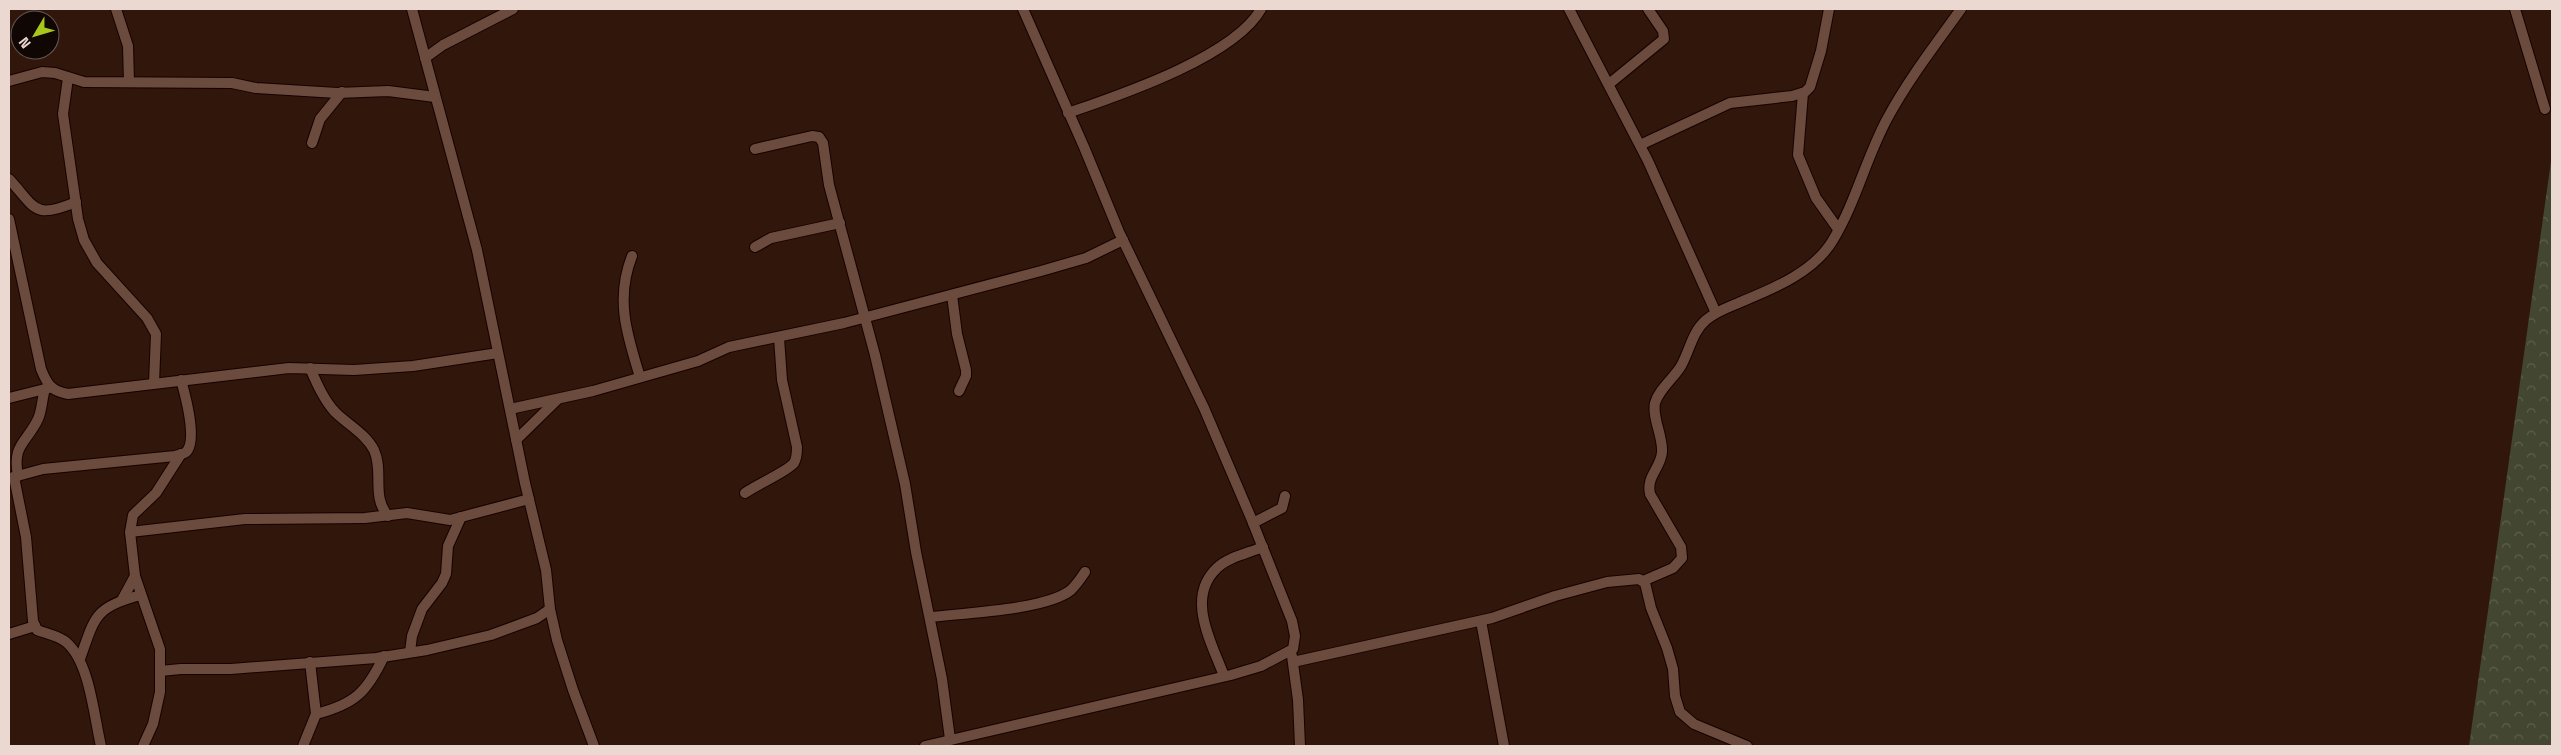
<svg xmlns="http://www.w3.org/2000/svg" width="2561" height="755" viewBox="0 0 2561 755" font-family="'Space Grotesk',sans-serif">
<defs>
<pattern id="forest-crowns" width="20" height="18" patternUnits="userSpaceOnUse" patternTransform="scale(1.25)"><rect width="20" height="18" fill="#434630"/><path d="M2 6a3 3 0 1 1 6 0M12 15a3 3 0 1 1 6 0" fill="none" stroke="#5e604d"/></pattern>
</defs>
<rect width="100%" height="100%" fill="#30160b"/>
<path fill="url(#forest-crowns)" d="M 2552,154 L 2552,746 L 2469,746 Z"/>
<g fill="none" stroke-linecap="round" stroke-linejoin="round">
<defs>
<g id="minor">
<path d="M 116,9 L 128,46 L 129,82"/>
<path d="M 412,9 L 477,250 L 525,483 L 546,570 L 550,609 L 557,640 L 573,690 L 594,746"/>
<path d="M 1569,9 L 1648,161 L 1716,313"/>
<path d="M 2515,9 L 2545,109"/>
<path d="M 425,58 L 443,45 L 513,9"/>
<path d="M 68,78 L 63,114 L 78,219 L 84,240 L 97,263 L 147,318 L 156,334 L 154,383"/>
<path d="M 9,81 L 42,72 L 55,73 L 84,82 L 232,83 L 256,88 L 337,93 L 388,91 L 435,97"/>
<path d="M 1609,84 L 1664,39 L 1663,31 L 1648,9"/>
<path d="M 1803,93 L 1798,155 L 1816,198 L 1838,229"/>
<path d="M 1068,113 C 1120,95 1234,57 1261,9"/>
<path d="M 312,143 L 320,119 L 342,92"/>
<path d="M 1640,145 L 1730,103 L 1792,96 L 1805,92 L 1810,87 L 1821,51 L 1829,9"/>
<path d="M 755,149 L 812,136 L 819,137 L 823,143 L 829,185 L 875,355 L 905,484 L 916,552 L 942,679 L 950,739"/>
<path d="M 9,179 C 36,208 33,220 76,202"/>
<path d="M 9,219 L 41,369 C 47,384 51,391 68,394 L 289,368 L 354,370 L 413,366 L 498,353"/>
<path d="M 755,247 L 771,238 L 840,223"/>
<path d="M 632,256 C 615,299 627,335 640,377"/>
<path d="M 952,295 L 957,334 L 966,370 L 966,376 L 959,391"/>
<path d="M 310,368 C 317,384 324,400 335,412 C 347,424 366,434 374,450 C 384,472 371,496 388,516"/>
<path d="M 9,398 L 49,388"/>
<path d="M 510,409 L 593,391 L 698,361 L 729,347 L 844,323 L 1041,271 L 1086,258 L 1123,240"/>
<path d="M 516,440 L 558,399"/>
<path d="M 18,476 C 12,444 26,444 38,419 C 42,411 42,398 45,389"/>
<path d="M 14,477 L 26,537 L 33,621 L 37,630 C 47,634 57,635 66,642 C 90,662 94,717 101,746"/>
<path d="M 10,478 L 43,469 L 175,456 C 178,455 184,454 186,452 C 198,441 185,394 181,380"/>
<path d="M 745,493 C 756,485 788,471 794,463 C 797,458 797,453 797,447 L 782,380 L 779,338"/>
<path d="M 1253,523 L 1282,508 L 1285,496"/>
<path d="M 130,532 L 245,519 L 365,518 L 407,513 L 450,520 L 529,499"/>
<path d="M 1643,581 L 1673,568 L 1682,558 L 1681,547 L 1650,494 C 1646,476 1661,468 1662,452 C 1663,436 1652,418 1655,403 C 1659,389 1674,378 1681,366 C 1690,350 1692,332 1706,320 C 1718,310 1730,307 1743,301 C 1775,288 1815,271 1833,240 C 1856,202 1866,158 1887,119 C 1908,80 1935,45 1961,9"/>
<path d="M 122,600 L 135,576"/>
<path d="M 931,617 C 964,613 1046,610 1071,590 C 1076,585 1081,578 1085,572"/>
<path d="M 1481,621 L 1504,746"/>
<path d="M 9,634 L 35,626"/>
<path d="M 410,652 L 412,636 L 422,609 L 442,583 L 446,574 L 448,546 L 461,517"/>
<path d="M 1292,656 L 1298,700 L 1300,746"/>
<path d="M 80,659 C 95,617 94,607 141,595"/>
<path d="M 1293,662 L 1492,618 L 1555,596 L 1607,582 L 1639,579 L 1645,583 L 1651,608 L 1667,648 L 1673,669 L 1675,696 L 1680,712 L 1694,724 L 1747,746"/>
<path d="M 160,671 L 181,669 L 231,669 L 376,658 L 427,650 L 491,635 L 537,618 L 550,609"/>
<path d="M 1224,676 C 1212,643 1185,598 1217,568 C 1228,557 1249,553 1263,547"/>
<path d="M 316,714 C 355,704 367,692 384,656"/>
<path d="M 143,746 L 153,724 L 160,692 L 160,649 L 135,576 L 130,532 L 133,515 L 156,493 L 181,454"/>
<path d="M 303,746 L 316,714 L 310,662"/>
<path d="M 925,746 L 1231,675 L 1261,666 L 1293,649 L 1295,636 L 1292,621 L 1251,518 L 1204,408 L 1119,232 L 1084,147 L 1023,9"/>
</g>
</defs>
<use href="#minor" stroke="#170200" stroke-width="12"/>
<use href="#minor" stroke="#6a4b3e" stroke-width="10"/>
</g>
<rect width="2561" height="755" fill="none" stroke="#ebd9d1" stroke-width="20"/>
<g transform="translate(35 35) rotate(232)"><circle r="24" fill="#100603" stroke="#685a55"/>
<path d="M0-4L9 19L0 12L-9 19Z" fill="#a8c71c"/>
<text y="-8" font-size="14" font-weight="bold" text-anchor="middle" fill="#ebd9d1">N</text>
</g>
</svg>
